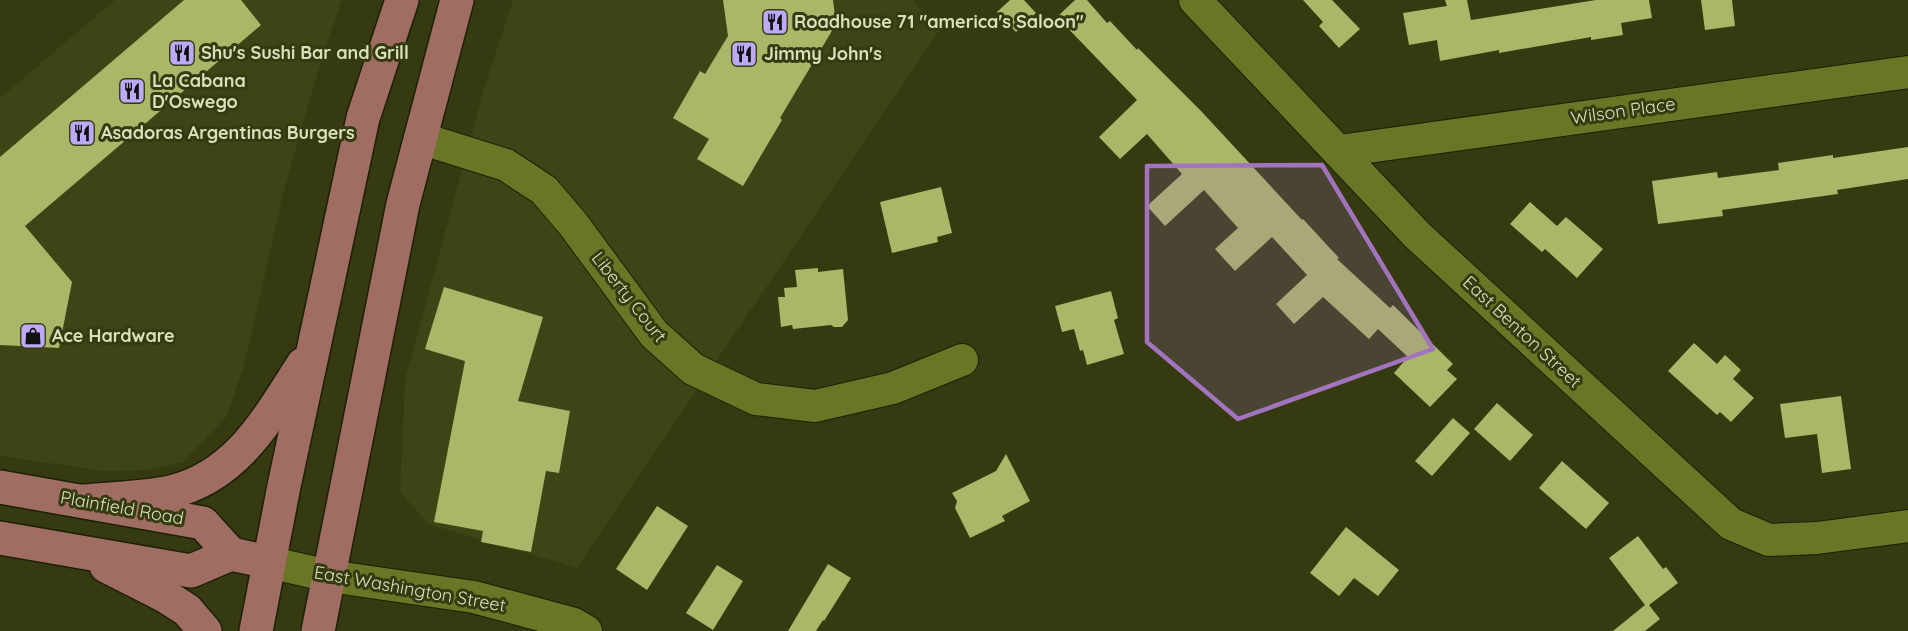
<svg xmlns="http://www.w3.org/2000/svg" width="1908" height="631" viewBox="0 0 1908 631" font-family="Quicksand,sans-serif">
<rect width="100%" height="100%" fill="#353a11"/>
<g fill="#3e4415">
<path d="M 115,0 L 342,0 L 319,68 L 283,194 L 245,363 L 227,416 L 183,462 L 150,470 L 104,471 L 0,456 L 0,98 Z"/>
<path d="M 513,0 L 912,0 L 939,31 L 577,568 L 428,524 L 400,492 L 405,380 L 484,89 Z"/>
</g>
<g fill="#aab668">
<path d="M 184,0 L 241,0 L 261,25 L 25,226 L 72,282 L 59,348 L 0,345 L 0,157 Z"/>
<path d="M 723,0 L 833,0 L 836,24 L 780,118 L 782,120 L 743,186 L 697,159 L 709,139 L 673,118 L 700,71 L 705,74 L 728,36 Z"/>
<path d="M 1010,0 L 1024,0 L 1036,13 L 1016,32 L 997,12 Z"/>
<path d="M 1075,0 L 1087,0 L 1107,23 L 1110,21 L 1137,50 L 1138,48 L 1201,111 L 1302,220 L 1303,219 L 1339,258 L 1337,259 L 1390,308 L 1393,305 L 1453,364 L 1447,370 L 1457,379 L 1430,407 L 1394,373 L 1408,357 L 1378,329 L 1369,339 L 1323,297 L 1294,324 L 1276,304 L 1307,275 L 1272,237 L 1235,271 L 1215,249 L 1238,228 L 1204,190 L 1165,226 L 1147,206 L 1182,174 L 1147,134 L 1120,159 L 1099,137 L 1137,100 L 1057,17 Z"/>
<path d="M 1303,0 L 1332,0 L 1360,29 L 1339,48 L 1319,26 L 1323,22 Z"/>
<path d="M 1445,0 L 1467,0 L 1471,20 L 1596,0 L 1649,0 L 1652,18 L 1621,23 L 1623,35 L 1591,40 L 1591,37 L 1499,53 L 1499,50 L 1440,61 L 1437,40 L 1409,45 L 1403,13 L 1447,6 Z"/>
<path d="M 1701,0 L 1732,0 L 1735,26 L 1705,30 Z"/>
<path d="M 1908,147 L 1908,179 L 1837,190 L 1838,194 L 1722,210 L 1723,216 L 1658,224 L 1652,181 L 1717,172 L 1718,178 L 1779,170 L 1778,163 L 1833,155 L 1833,158 Z"/>
<path d="M 941,187 L 952,233 L 937,237 L 938,242 L 892,253 L 880,202 Z"/>
<path d="M 1530,202 L 1557,226 L 1566,217 L 1603,249 L 1577,278 L 1545,249 L 1542,252 L 1510,224 Z"/>
<path d="M 818,268 L 818,272 L 843,269 L 848,320 L 842,327 L 834,327 L 831,325 L 793,329 L 792,325 L 781,327 L 778,297 L 785,297 L 784,288 L 797,287 L 795,270 Z"/>
<path d="M 444,287 L 543,317 L 518,401 L 570,411 L 559,473 L 546,471 L 531,552 L 481,542 L 483,531 L 434,522 L 465,361 L 425,349 Z"/>
<path d="M 1111,291 L 1118,318 L 1114,320 L 1124,354 L 1087,365 L 1083,350 L 1080,351 L 1074,329 L 1062,332 L 1055,306 Z"/>
<path d="M 1694,343 L 1717,364 L 1725,355 L 1741,370 L 1733,379 L 1754,398 L 1731,422 L 1720,412 L 1717,415 L 1668,371 Z"/>
<path d="M 1841,396 L 1851,469 L 1822,473 L 1817,434 L 1785,438 L 1780,404 Z"/>
<path d="M 1497,403 L 1533,435 L 1510,461 L 1474,429 Z"/>
<path d="M 1453,418 L 1470,433 L 1432,476 L 1415,461 Z"/>
<path d="M 1006,454 L 1030,501 L 1002,516 L 1005,521 L 970,538 L 955,508 L 957,501 L 952,493 L 996,471 Z"/>
<path d="M 1562,461 L 1609,503 L 1586,529 L 1539,488 Z"/>
<path d="M 657,506 L 688,526 L 647,590 L 616,569 Z"/>
<path d="M 1346,527 L 1399,570 L 1378,596 L 1354,578 L 1339,596 L 1310,573 Z"/>
<path d="M 1638,536 L 1663,569 L 1666,567 L 1678,583 L 1649,605 L 1660,619 L 1645,631 L 1613,631 L 1645,605 L 1609,558 Z"/>
<path d="M 828,564 L 851,578 L 824,621 L 823,620 L 816,631 L 788,631 Z"/>
<path d="M 717,565 L 743,581 L 713,630 L 686,613 Z"/>
</g>
<g fill="none" stroke-linecap="round" stroke-linejoin="round">
<defs>
<g id="minor">
<path d="M 1195,0 L 1417,235 L 1731,524 L 1769,540 L 1817,538 L 1908,526"/>
<path d="M 420,138 L 506,165 L 544,190 L 573,224 L 654,334 L 693,369 L 756,399 L 815,406 L 893,388 L 962,360"/>
<path d="M 1339,151 L 1908,72"/>
<path d="M 268,562 L 329,576 L 474,597 L 574,624 L 586,631"/>
</g>
<g id="major">
<path d="M 0,487 L 203,523 L 231,554"/>
<path d="M 84,501 C 112,498 143,498 171,492 C 238,476 268,418 303,364"/>
<path d="M 0,538 L 191,571 L 231,554 L 268,562"/>
<path d="M 106,566 L 165,596 L 187,610 L 205,631"/>
<path d="M 256,631 L 284,486 L 363,118 L 402,0"/>
<path d="M 318,631 L 403,204 L 457,0"/>
</g>
</defs>
<use href="#minor" stroke="#1d2008" stroke-width="34"/>
<use href="#major" stroke="#1d2008" stroke-width="36"/>
<use href="#minor" stroke="#6b7526" stroke-width="32"/>
<use href="#major" stroke="#a06d63" stroke-width="33"/>
</g>
<path fill="#a174bd" fill-opacity="0.2" stroke="#a174bd" stroke-width="4.5" stroke-linejoin="round" d="M 1322,165 L 1433,349 L 1238,419 L 1147,342 L 1147,166 Z"/>
<defs>
<symbol id="restaurant-square" viewBox="-11 -11 22 22"><rect x="-9" y="-9" width="18" height="18" rx="4" fill="#bda9f5" stroke="#353a11"/><path d="M-5-6h1v4h1v-4h1v4h1v-4h1v5L-1.5 .5V6h-2V.5L-5-1ZM5-6V6H3V1.5H1.5Q1.5-4 5-6Z" fill="#111"/></symbol>
<symbol id="shop-square" viewBox="-11 -11 22 22"><rect x="-9" y="-9" width="18" height="18" rx="4" fill="#bda9f5" stroke="#353a11"/><path d="M-5-2.5h2.3a2.7 3.5 0 0 1 5.4 0H5L5.5 6h-11ZM-1.5-2.5h3a1.5 2.3 0 0 0-3 0Z" fill="#111"/></symbol>
</defs>
<g fill-rule="evenodd">
<use href="#restaurant-square" x="760" y="7" width="30" height="30"/>
<use href="#restaurant-square" x="167" y="38" width="30" height="30"/>
<use href="#restaurant-square" x="729" y="39" width="30" height="30"/>
<use href="#restaurant-square" x="117" y="76" width="30" height="30"/>
<use href="#restaurant-square" x="67" y="118" width="30" height="30"/>
<use href="#shop-square" x="18" y="321" width="30" height="30"/>
</g>
<g text-anchor="middle" stroke-width="6" stroke-linejoin="round" paint-order="stroke">
<g font-size="18" font-weight="bold" fill="#d9e0ba" stroke="#353a11" text-anchor="start">
<text x="794" y="28">Roadhouse 71 "america's Saloon"</text>
<text x="201" y="59">Shu's Sushi Bar and Grill</text>
<text x="764" y="60">Jimmy John's</text>
<text x="152" y="87">La Cabana<tspan x="152" dy="21">D'Oswego</tspan></text>
<text x="101" y="139">Asadoras Argentinas Burgers</text>
<text x="52" y="342">Ace Hardware</text>
</g>
<g font-size="18" fill="#d9e0ba" stroke="#353a11">
<text transform="translate(1623 111) rotate(-8)" y="6">Wilson Place</text>
<text transform="translate(629 297) rotate(52)" y="6">Liberty Court</text>
<text transform="translate(1522 332) rotate(43)" y="6">East Benton Street</text>
<text transform="translate(122 508) rotate(10)" y="6">Plainfield Road</text>
<text transform="translate(410 589) rotate(10)" y="6">East Washington Street</text>
</g>
</g>
</svg>
